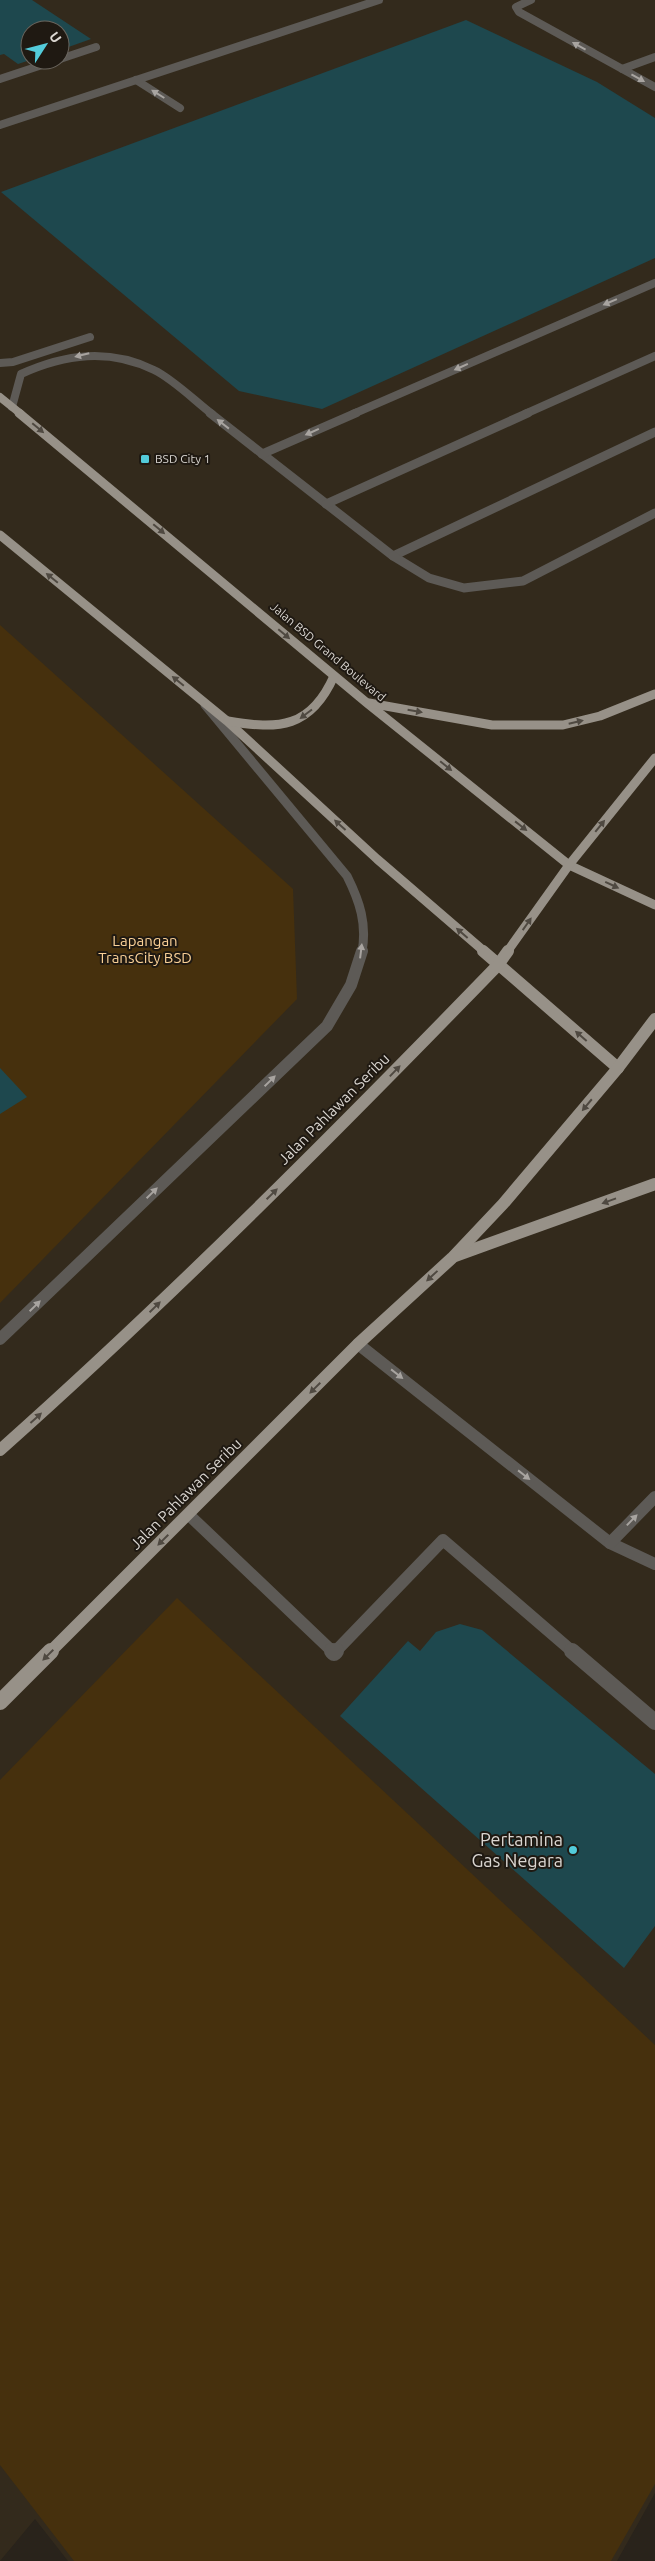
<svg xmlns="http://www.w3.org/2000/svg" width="655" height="2561" viewBox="0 0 655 2561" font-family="Ubuntu,sans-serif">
<rect width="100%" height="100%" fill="#29231b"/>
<path fill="#332a1c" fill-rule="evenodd" d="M 0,0 L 655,0 L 655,2493 L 617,2561 L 68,2561 L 35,2519 L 0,2561 ZM 30,30 L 60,30 L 60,60 L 30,60 Z"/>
<g fill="#46300d">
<path d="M 0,625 L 293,889 L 297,999 L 0,1303 Z"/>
<path d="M 177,1598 L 655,2045 L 655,2484 L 611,2561 L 74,2561 L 0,2465 L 0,1780 Z"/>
</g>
<g fill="#1e484e">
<path d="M 0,0 L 32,0 L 91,39 L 60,50 L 60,30 L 30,30 L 30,60 L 18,64 L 4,54 L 0,55 Z"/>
<path d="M 466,20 L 597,82 L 655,118 L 655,258 L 322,409 L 239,391 L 1,192 Z"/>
<path d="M 0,1068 L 27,1097 L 0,1114 Z"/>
<path d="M 460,1624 L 482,1630 L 655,1774 L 655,1926 L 624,1968 L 340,1716 L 408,1641 L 420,1651 L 436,1632 Z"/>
</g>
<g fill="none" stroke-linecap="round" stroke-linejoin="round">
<g stroke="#5d5a56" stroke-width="8">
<path d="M 531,0 L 516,7 L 519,12 L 655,87"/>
<path d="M 60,59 L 96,47"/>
<path d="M 622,69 L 655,57"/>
<path d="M 0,79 L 57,60"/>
<path d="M 136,80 L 180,108"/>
<path d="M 0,363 L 13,362 L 90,337"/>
<path d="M 12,407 L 21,374 C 65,354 109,348 154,370 C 173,379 195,401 212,414"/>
<path d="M 353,414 L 655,283"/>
<path d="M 525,414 L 655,356"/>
</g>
<g stroke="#5d5a56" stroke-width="9">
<path d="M 210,413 L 393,556 L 655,432"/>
<path d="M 262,454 L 356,413"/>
<path d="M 326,504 L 528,413"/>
<path d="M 393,556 L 429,578 L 464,588 L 523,581 L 655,513"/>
</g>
<g stroke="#5d5a56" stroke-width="12">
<path d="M 358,1344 L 610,1543 L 655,1564"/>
<path d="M 189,1515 L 333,1652"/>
<path d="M 610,1543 L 655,1497"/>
<path d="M 335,1652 L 443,1540 L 573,1652"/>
</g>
<g stroke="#5d5a56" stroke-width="16">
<path d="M 332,1651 L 334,1653 L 336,1651"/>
<path d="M 572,1651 L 655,1722"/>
</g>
<path stroke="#5d5a56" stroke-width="8" d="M 0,125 L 379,0"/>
<path stroke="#5d5a56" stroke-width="9" d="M 205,705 L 347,876 C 360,902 367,924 362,952"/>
<path stroke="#5d5a56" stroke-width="12" d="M 0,1339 L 327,1026 L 351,985 L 362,951"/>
<path stroke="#979188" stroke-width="8" d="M 0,397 L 21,414"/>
<g stroke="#979188" stroke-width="9">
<path d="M 19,413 L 367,703 L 569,865 L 655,905"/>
<path d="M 0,535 L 227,721 L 377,859 L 485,952"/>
<path d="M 369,703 L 492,725 L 563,725 L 600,716 L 655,694"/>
<path d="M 228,721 C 279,730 311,728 334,676"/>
<path d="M 507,952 L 569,865 L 655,758"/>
</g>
<g stroke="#979188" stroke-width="12">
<path d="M 483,951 L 618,1068"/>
<path d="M 455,1256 L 655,1184"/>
<path d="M 0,1450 C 173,1296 337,1131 498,965 L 508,951"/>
<path d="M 50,1652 L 358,1344 L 452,1258 L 503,1204 L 618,1068 L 655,1019"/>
</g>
<path stroke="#979188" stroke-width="16" d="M 0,1702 L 51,1651"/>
</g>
<defs><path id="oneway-solid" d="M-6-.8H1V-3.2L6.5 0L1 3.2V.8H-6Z" transform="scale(1.25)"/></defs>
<g fill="#a8a4a0">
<use href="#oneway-solid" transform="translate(579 46) rotate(-151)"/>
<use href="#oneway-solid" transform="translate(638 78) rotate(29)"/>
<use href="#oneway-solid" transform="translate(158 94) rotate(-148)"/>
<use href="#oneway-solid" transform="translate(610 302) rotate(157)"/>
<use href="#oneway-solid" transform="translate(82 355) rotate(166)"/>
<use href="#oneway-solid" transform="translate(461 367) rotate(156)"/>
<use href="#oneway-solid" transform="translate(223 424) rotate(-142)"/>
<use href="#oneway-solid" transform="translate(312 432) rotate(156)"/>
<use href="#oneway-solid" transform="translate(361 951) rotate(-83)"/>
<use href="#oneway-solid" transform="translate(270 1081) rotate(-44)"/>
<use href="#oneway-solid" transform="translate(152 1193) rotate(-44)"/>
<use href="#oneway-solid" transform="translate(35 1306) rotate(-44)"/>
<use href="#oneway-solid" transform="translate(397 1374) rotate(38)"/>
<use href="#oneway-solid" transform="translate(524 1475) rotate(38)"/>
<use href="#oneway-solid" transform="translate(632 1520) rotate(-46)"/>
</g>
<g fill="#4f4941">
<use href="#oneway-solid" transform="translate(38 428) rotate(40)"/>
<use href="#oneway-solid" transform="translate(159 529) rotate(40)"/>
<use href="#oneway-solid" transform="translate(52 578) rotate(-141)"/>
<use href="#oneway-solid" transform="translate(284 634) rotate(40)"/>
<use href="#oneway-solid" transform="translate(178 681) rotate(-141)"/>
<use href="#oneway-solid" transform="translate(415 711) rotate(10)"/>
<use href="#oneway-solid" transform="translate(306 714) rotate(143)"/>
<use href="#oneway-solid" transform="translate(576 722) rotate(-13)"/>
<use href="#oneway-solid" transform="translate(446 766) rotate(39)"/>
<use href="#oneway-solid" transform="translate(340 825) rotate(-138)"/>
<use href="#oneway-solid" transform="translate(521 826) rotate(38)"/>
<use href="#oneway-solid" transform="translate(600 826) rotate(-51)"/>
<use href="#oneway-solid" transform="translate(612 885) rotate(25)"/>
<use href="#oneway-solid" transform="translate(527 924) rotate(-55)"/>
<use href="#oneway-solid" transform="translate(462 933) rotate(-139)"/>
<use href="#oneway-solid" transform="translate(581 1036) rotate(-139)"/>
<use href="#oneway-solid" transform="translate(395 1071) rotate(-46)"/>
<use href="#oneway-solid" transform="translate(587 1105) rotate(130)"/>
<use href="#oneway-solid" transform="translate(272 1194) rotate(-44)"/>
<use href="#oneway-solid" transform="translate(609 1201) rotate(160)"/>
<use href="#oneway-solid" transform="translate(432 1276) rotate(137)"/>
<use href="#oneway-solid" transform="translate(155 1307) rotate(-44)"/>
<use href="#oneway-solid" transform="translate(315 1388) rotate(135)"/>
<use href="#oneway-solid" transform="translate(36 1418) rotate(-42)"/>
<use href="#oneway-solid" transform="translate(163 1540) rotate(135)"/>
<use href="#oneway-solid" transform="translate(48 1655) rotate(135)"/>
</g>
<g fill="#53cbda" stroke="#1f1912" stroke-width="2">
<rect x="140" y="454" width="10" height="10" rx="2.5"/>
<circle cx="573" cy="1850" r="5"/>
</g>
<g text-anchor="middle" stroke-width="4" stroke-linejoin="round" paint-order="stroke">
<g font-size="12" fill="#dad6d1" stroke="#1f1912" text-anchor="start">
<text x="155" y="463">BSD City 1</text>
</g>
<g font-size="12" fill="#dad6d1" stroke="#1f1912">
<text transform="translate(328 652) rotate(40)" y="4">Jalan BSD Grand Boulevard</text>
</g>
<g font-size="15" fill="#fad096" stroke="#1f1912">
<text x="145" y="946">Lapangan<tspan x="145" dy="17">TransCity BSD</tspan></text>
</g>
<g font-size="15" fill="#dad6d1" stroke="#1f1912">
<text transform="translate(334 1109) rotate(-45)" y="5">Jalan Pahlawan Seribu</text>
<text transform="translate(186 1494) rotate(-45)" y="5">Jalan Pahlawan Seribu</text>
</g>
<g font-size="18" fill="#dad6d1" stroke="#1f1912" text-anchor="end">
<text x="563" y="1846">Pertamina<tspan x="563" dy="21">Gas Negara</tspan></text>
</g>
</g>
<g transform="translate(45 45) rotate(54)"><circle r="24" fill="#1f1912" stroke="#6a655e"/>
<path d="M0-4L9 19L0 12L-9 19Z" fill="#53cbda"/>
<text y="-8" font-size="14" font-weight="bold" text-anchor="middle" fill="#dad6d1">U</text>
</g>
</svg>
